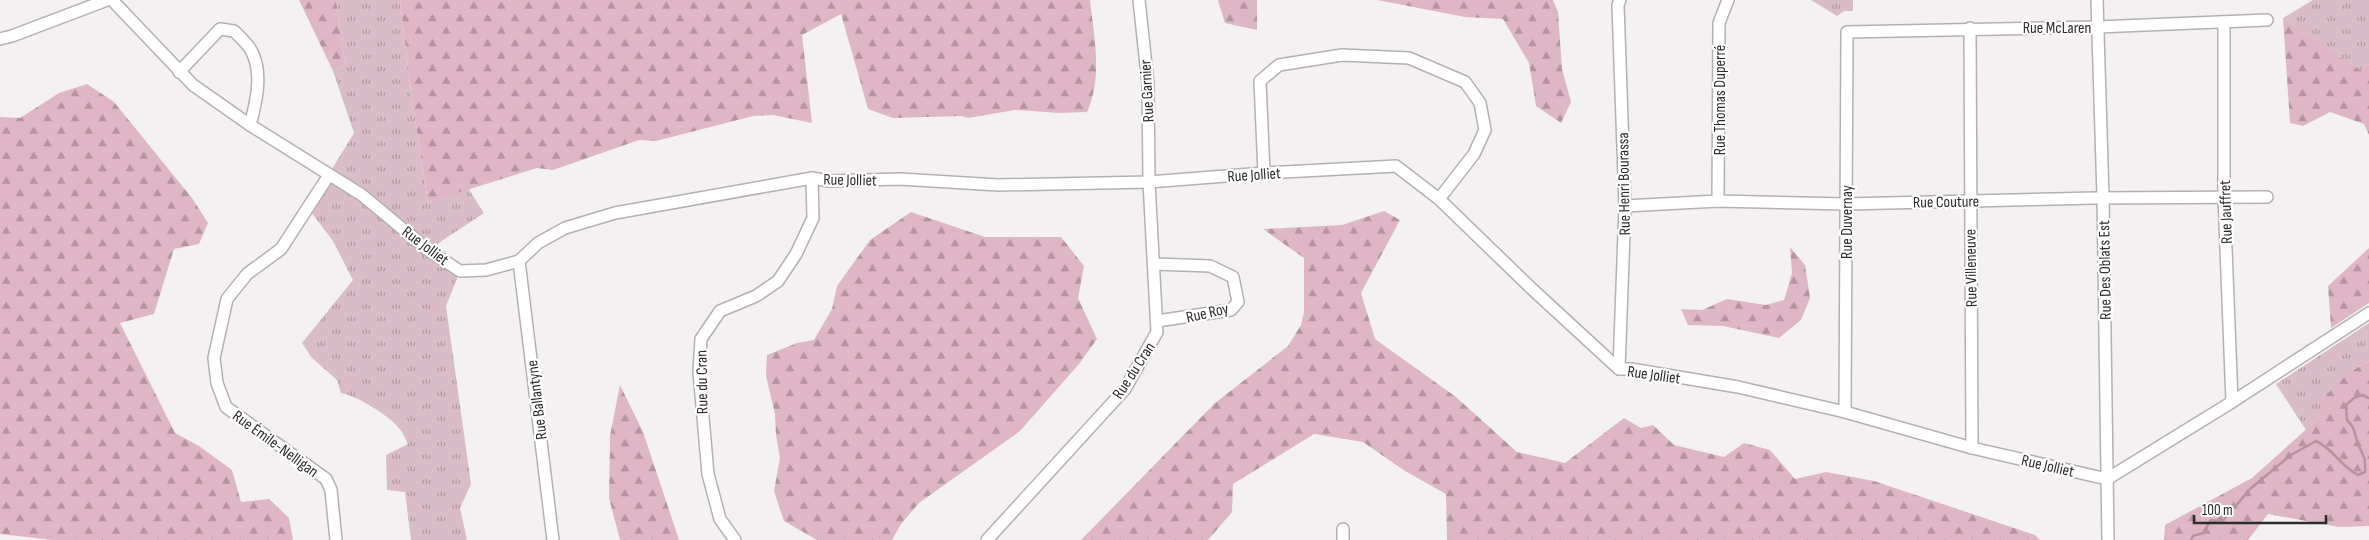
<svg xmlns="http://www.w3.org/2000/svg" width="2369" height="540" viewBox="0 0 2369 540" font-family="'Sofia Sans Condensed',sans-serif">
<defs>
<pattern id="grass-tufts" width="24" height="20" patternUnits="userSpaceOnUse" patternTransform="scale(1.25)"><rect width="24" height="20" fill="#d9bcc7"/><path d="M3 7l-1-3M5 7V3M7 7l1-3M15 17l-1-3M17 17v-4M19 17l1-3" fill="none" stroke="#b099a2"/></pattern>
<pattern id="forest-firs" width="22" height="20" patternUnits="userSpaceOnUse" patternTransform="scale(1.25)"><rect width="22" height="20" fill="#dfb6c6"/><path d="M5 1l3.5 6h-7zM16 11l3.5 6h-7z" fill="#b594a1"/></pattern>
</defs>
<rect width="100%" height="100%" fill="#f5f1f2"/>
<g fill="url(#grass-tufts)">
<path d="M 336,0 L 400,0 L 412,99 L 428,202 L 468,188 L 484,213 L 428,250 L 460,271 L 446,306 L 471,484 L 460,508 L 467,540 L 411,540 L 405,492 L 387,490 L 386,455 L 408,444 C 405,438 403,432 398,427 C 388,415 357,396 341,393 L 337,380 L 312,358 L 302,343 L 353,280 L 333,241 L 308,208 L 354,133 L 333,71 L 345,65 Z"/>
<path d="M 1811,0 L 1853,0 L 1853,11 L 1844,11 L 1837,16 Z"/>
<path d="M 2313,0 L 2369,0 L 2369,64 L 2359,71 L 2283,18 Z"/>
<path d="M 2369,323 L 2369,361 L 2350,372 L 2320,417 L 2306,430 L 2276,384 Z"/>
</g>
<g fill="url(#forest-firs)">
<path d="M 299,0 L 336,0 L 345,65 L 333,71 Z"/>
<path d="M 400,0 L 1090,0 C 1094,38 1103,76 1087,112 L 1060,113 L 1015,110 L 968,118 L 961,116 L 893,118 L 868,109 L 841,14 L 802,35 L 812,123 L 773,115 L 753,116 L 656,141 L 639,140 L 553,170 L 537,168 L 428,202 L 412,99 Z"/>
<path d="M 1218,0 L 1257,0 L 1257,30 L 1225,23 Z"/>
<path d="M 1377,0 L 1553,0 L 1558,12 L 1562,69 L 1571,102 L 1561,123 L 1536,106 L 1529,63 L 1503,19 L 1465,17 Z"/>
<path d="M 2283,18 L 2359,70 L 2369,64 L 2369,135 L 2364,124 L 2330,112 L 2303,126 L 2290,123 Z"/>
<path d="M 87,84 L 114,102 L 192,198 L 208,223 L 199,244 L 174,249 L 154,314 L 120,323 L 175,433 L 199,446 L 232,470 L 241,502 L 269,499 L 289,518 L 293,540 L 52,540 L 0,534 L 0,117 L 20,118 L 59,93 Z"/>
<path d="M 1384,211 L 1400,220 L 1361,293 L 1375,339 L 1456,397 L 1517,452 L 1565,463 L 1624,418 L 1641,428 L 1653,425 L 1674,445 L 1724,457 L 1744,443 L 1770,450 L 1795,479 L 1826,472 L 1874,481 L 2035,535 L 2040,540 L 1447,540 L 1446,494 L 1405,471 L 1363,442 L 1314,434 L 1233,484 L 1232,512 L 1208,540 L 1081,540 L 1214,404 L 1288,346 L 1301,325 L 1304,312 L 1304,258 L 1263,229 L 1342,225 Z"/>
<path d="M 911,212 L 985,237 L 1061,237 L 1084,266 L 1078,298 L 1097,339 L 1079,364 L 1020,431 L 919,503 L 901,524 L 892,540 L 817,540 L 784,521 L 774,491 L 780,458 L 776,435 L 775,414 L 766,376 L 767,355 L 797,343 L 814,340 L 832,309 L 837,286 L 870,240 Z"/>
<path d="M 1790,247 L 1805,265 L 1810,298 L 1801,320 L 1779,338 L 1723,326 L 1688,325 L 1681,309 L 1702,310 L 1727,299 L 1766,305 L 1784,300 L 1792,273 Z"/>
<path d="M 2369,248 L 2369,303 L 2331,328 L 2328,286 Z"/>
<path d="M 2369,361 L 2369,526 L 2339,527 L 2268,514 L 2248,540 L 2164,540 L 2165,525 L 2252,478 L 2320,417 L 2322,399 L 2350,372 Z"/>
<path d="M 620,385 L 643,432 L 679,540 L 620,540 L 609,498 L 610,436 Z"/>
</g>
<g fill="none" stroke-linecap="round" stroke-linejoin="round">
<path stroke="#b992a1" stroke-width="2.5" d="M 2191,540 L 2193,536 L 2203,533 L 2211,520 L 2222,522 L 2250,489 L 2291,455 L 2316,441 C 2335,450 2339,465 2358,475 L 2365,472 C 2366,454 2362,456 2357,441 C 2354,431 2355,428 2347,420 L 2346,405 L 2354,398 L 2362,395 L 2369,398"/>
<defs>
<g id="minor">
<path d="M 112,0 L 193,85 L 250,125 L 362,195 L 428,250 L 460,271 L 486,270 L 519,261 L 538,243 L 565,228 L 615,213 L 812,178 L 829,181 L 900,179 L 998,185 L 1149,182 L 1264,173 L 1396,166 L 1439,199 L 1532,289 L 1619,369 L 1631,369 L 1738,387 L 1845,412 L 1972,448 L 2107,479 L 2232,402 L 2369,313"/>
<path d="M 2097,0 L 2103,197 L 2108,540"/>
<path d="M 2224,22 L 2224,197 L 2232,402"/>
<path d="M 1970,28 L 1972,448"/>
<path d="M 0,39 L 12,36 L 107,0"/>
<path d="M 179,72 L 220,29 L 234,31 C 240,37 249,45 252,52 C 263,74 256,103 250,125"/>
<path d="M 1264,173 L 1260,81 L 1279,65 L 1342,55 L 1409,58 L 1465,82 L 1480,103 L 1485,130 L 1474,154 L 1439,199"/>
<path d="M 329,175 L 281,249 L 247,274 L 227,299 L 214,358 L 217,383 L 226,407 L 326,479 L 331,490 L 336,540"/>
<path d="M 1718,201 L 1719,23 L 1728,0"/>
<path d="M 1625,206 L 1718,201 L 1846,204 L 2094,198 L 2267,197"/>
<path d="M 519,261 L 553,540"/>
<path d="M 1154,264 L 1210,266 L 1233,277 L 1238,302 L 1231,310 L 1157,321"/>
<path d="M 1619,369 L 1625,206 L 1618,5 L 1620,0"/>
<path d="M 1845,412 L 1847,32 L 2097,27 L 2267,20"/>
<path d="M 1343,529 L 1343,540"/>
<path d="M 735,540 L 720,519 L 708,474 L 699,372 L 701,339 L 720,311 L 756,296 L 778,281 L 796,254 L 813,218 L 812,178"/>
<path d="M 987,540 L 1125,389 L 1157,332 L 1149,182 L 1148,84 L 1139,0"/>
</g>
</defs>
<use href="#minor" stroke="#b4b0b1" stroke-width="14"/>
<use href="#minor" stroke="#fff" stroke-width="11"/>
</g>
<g text-anchor="middle" stroke-width="4.5" stroke-linejoin="round" paint-order="stroke">
<g font-size="16" fill="#2d2c2c" stroke="#fff">
<text x="2057" y="33">Rue McLaren</text>
<text transform="translate(1146 91) rotate(-93)" y="6">Rue Garnier</text>
<text transform="translate(1719 100) rotate(-90)" y="6">Rue Thomas Duperré</text>
<text transform="translate(1254 174) rotate(-4)" y="6">Rue Jolliet</text>
<text transform="translate(850 179) rotate(1)" y="6">Rue Jolliet</text>
<text transform="translate(1623 184) rotate(-91)" y="6">Rue Henri Bourassa</text>
<text transform="translate(1946 201) rotate(-1)" y="6">Rue Couture</text>
<text transform="translate(2225 212) rotate(-92)" y="6">Rue Jauffret</text>
<text transform="translate(1846 222) rotate(-90)" y="6">Rue Duvernay</text>
<text transform="translate(426 245) rotate(37)" y="6">Rue Jolliet</text>
<text transform="translate(1970 268) rotate(-91)" y="6">Rue Villeneuve</text>
<text transform="translate(2104 270) rotate(-91)" y="6">Rue Des Oblats Est</text>
<text transform="translate(1207 312) rotate(-13)" y="6">Rue Roy</text>
<text transform="translate(1133 370) rotate(-57)" y="6">Rue du Cran</text>
<text transform="translate(1654 374) rotate(8)" y="6">Rue Jolliet</text>
<text transform="translate(701 382) rotate(-91)" y="6">Rue du Cran</text>
<text transform="translate(536 400) rotate(-97)" y="6">Rue Ballantyne</text>
<text transform="translate(276 443) rotate(36)" y="6">Rue Émile-Nelligan</text>
<text transform="translate(2048 465) rotate(13)" y="6">Rue Jolliet</text>
</g>
</g>
<path d="M2194 515v8h132v-8" fill="none" stroke="#2d2c2c" stroke-width="2.5"/>
<text x="2202" y="515" font-size="15" fill="#2d2c2c" stroke="#ffffff" stroke-width="4" paint-order="stroke">100 m</text>
</svg>
